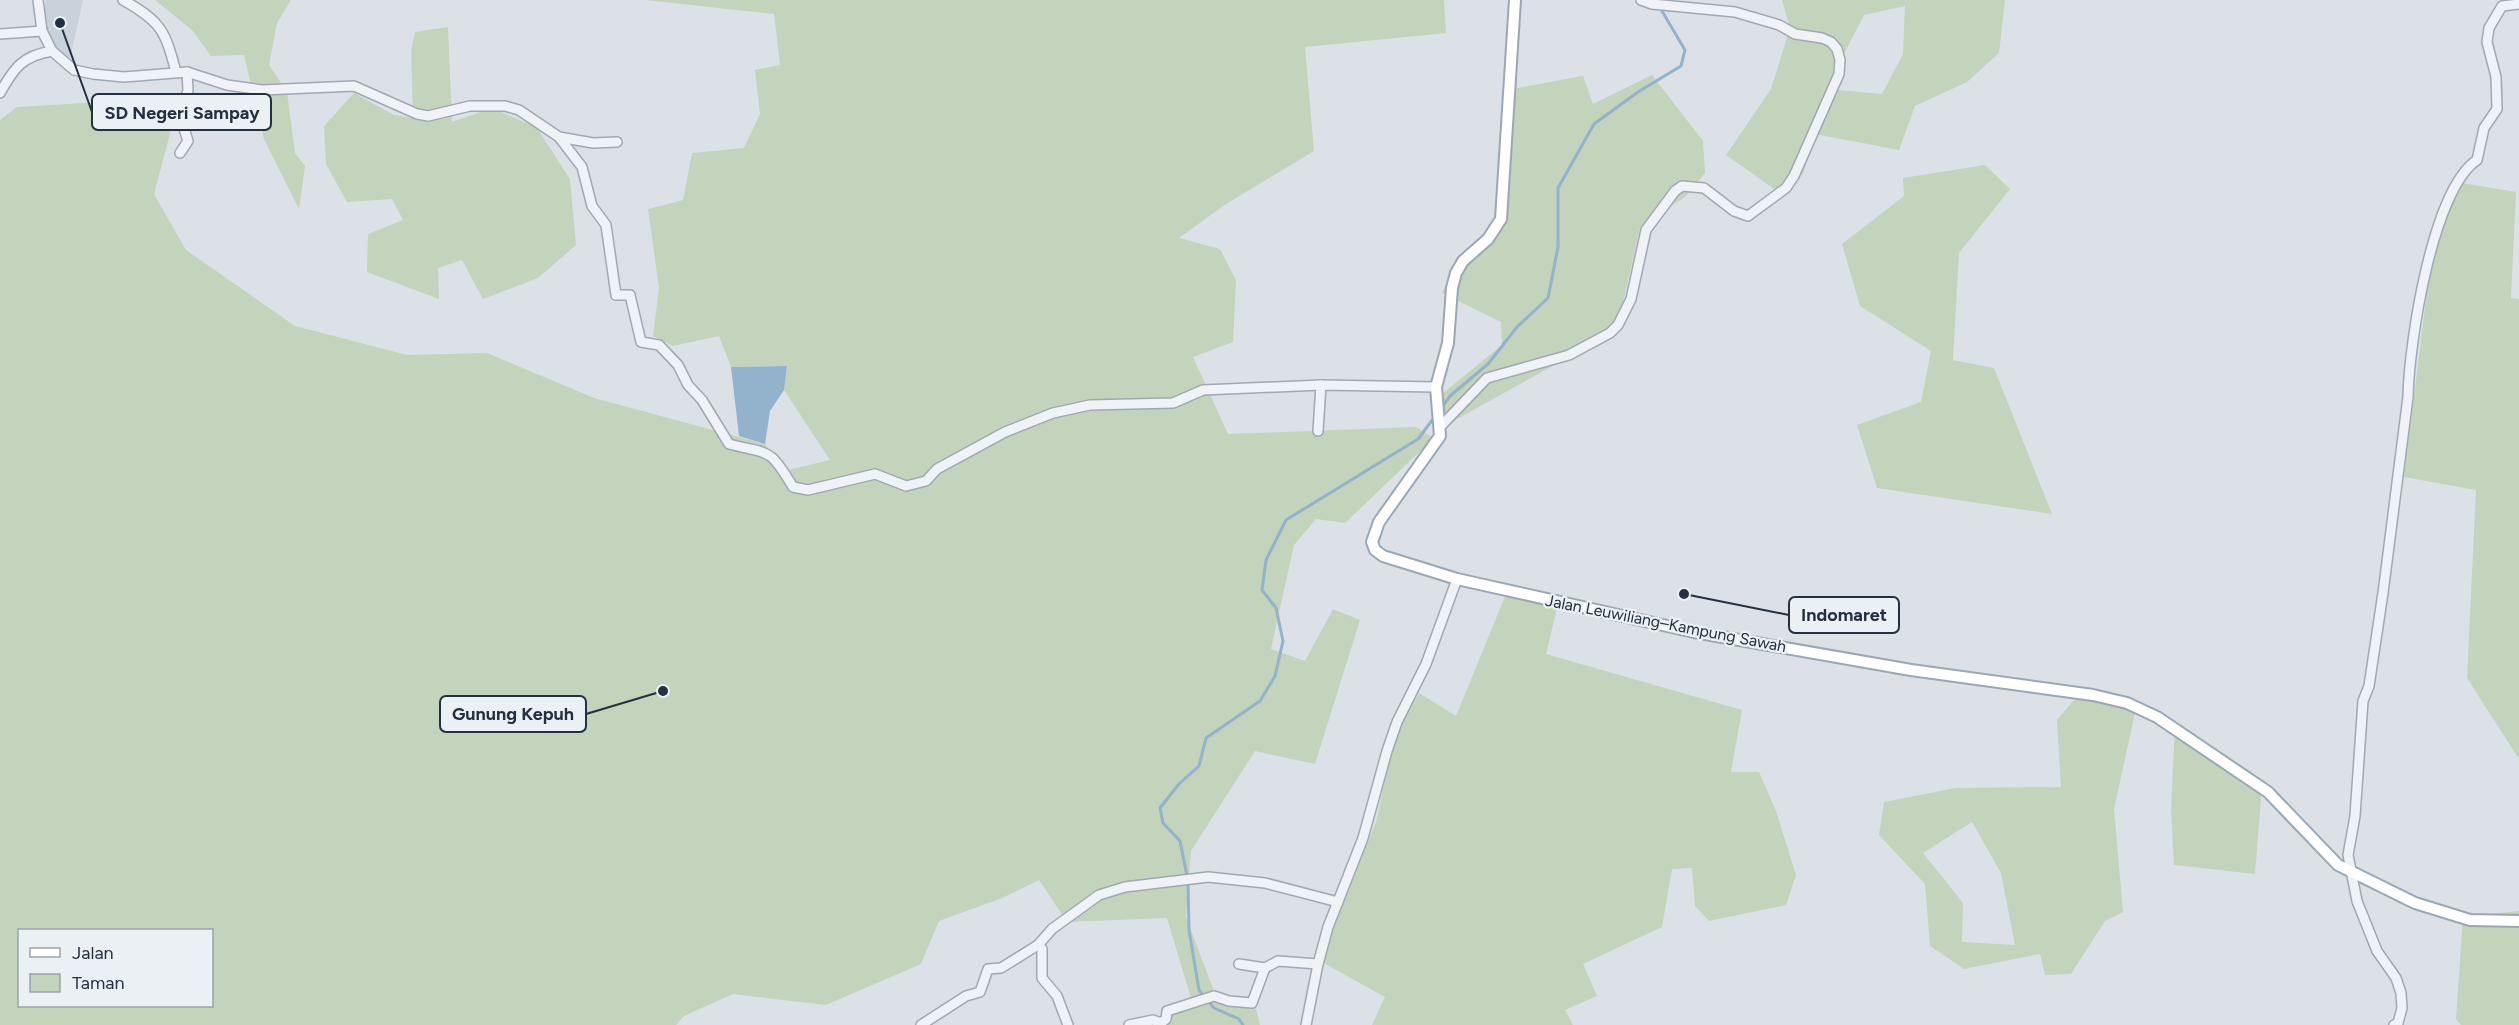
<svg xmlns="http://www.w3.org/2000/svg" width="2519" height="1025" viewBox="0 0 2519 1025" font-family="Figtree,sans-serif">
<rect width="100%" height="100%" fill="#dce1e8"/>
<path fill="#cad1da" d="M 46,0 L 83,0 L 70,58 L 56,53 L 46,35 L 44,10 Z"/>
<g fill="#c3d3bc" fill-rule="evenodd">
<path d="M 155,0 L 291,0 L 277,23 L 269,65 L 287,92 L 295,153 L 305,166 L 299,209 L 264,139 L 244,55 L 211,56 L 192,30 Z"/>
<path d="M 646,0 L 1444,0 L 1446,33 L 1305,47 L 1314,151 L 1226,204 L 1179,238 L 1220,249 L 1236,280 L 1233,342 L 1193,357 L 1228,434 L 1416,427 L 1434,438 L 1345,523 L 1316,519 L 1294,545 L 1271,649 L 1305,661 L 1333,609 L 1360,620 L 1315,764 L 1255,751 L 1191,851 L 1186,917 L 1218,1002 L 1256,1009 L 1260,1025 L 1164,1025 L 1165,1016 L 1193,1005 L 1167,918 L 1067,922 L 1039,880 L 1002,898 L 939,921 L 921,964 L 826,1005 L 733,994 L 684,1016 L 676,1025 L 0,1025 L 0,120 L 17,107 L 101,102 L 171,130 L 154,194 L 186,250 L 295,326 L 407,355 L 487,353 L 594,398 L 765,444 L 784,471 L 830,460 L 784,390 L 787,366 L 731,367 L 719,336 L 673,346 L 653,336 L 659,288 L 648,209 L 683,200 L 692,153 L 744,148 L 760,114 L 755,70 L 780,65 L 774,14 ZM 20,930 L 212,930 L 212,1006 L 20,1006 Z"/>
<path d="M 1782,0 L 2005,0 L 1999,53 L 1967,82 L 1915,106 L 1899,150 L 1815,134 L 1803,173 L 1777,191 L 1726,155 L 1771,89 L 1790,28 ZM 1905,6 L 1903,54 L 1882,94 L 1826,89 L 1864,15 Z"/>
<path d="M 448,27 L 452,122 L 492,108 L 537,128 L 570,179 L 576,245 L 538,278 L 483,299 L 462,260 L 438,268 L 439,299 L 367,272 L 368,234 L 403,220 L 392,199 L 347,202 L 326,164 L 324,126 L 354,93 L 394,115 L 413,118 L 411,51 L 415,32 Z"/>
<path d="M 1652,75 L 1703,141 L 1705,173 L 1686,196 L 1640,227 L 1619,320 L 1576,353 L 1448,424 L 1436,399 L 1502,345 L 1501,322 L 1442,293 L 1460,259 L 1502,225 L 1512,89 L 1583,76 L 1593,104 Z"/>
<path d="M 1985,165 L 2010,189 L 1959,253 L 1953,360 L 1994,368 L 2052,514 L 1877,488 L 1857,425 L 1921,402 L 1931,351 L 1860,306 L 1842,244 L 1904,196 L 1903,178 Z"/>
<path d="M 2456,182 L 2516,192 L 2511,298 L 2519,299 L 2519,759 L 2467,678 L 2476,490 L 2404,477 L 2431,259 Z"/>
<path d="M 1506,594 L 1558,604 L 1546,654 L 1742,710 L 1731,772 L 1759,772 L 1776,811 L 1796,875 L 1786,905 L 1709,921 L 1695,906 L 1692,868 L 1672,869 L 1662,927 L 1583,964 L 1597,996 L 1565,1010 L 1573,1025 L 1372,1025 L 1385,997 L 1320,961 L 1376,822 L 1394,738 L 1419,693 L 1456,716 Z"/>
<path d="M 2081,692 L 2110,693 L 2137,704 L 2114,809 L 2123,912 L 2105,921 L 2071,974 L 2045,975 L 2040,954 L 1964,969 L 1930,946 L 1925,884 L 1879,835 L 1884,802 L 1955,788 L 2061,787 L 2057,720 ZM 1972,822 L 2001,873 L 2015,945 L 1962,942 L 1963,903 L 1923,853 Z"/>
<path d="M 2175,725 L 2262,786 L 2255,874 L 2174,865 L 2171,810 Z"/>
<path d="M 2519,911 L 2519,1025 L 2461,1025 L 2456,1019 L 2463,917 Z"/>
</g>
<path fill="#93b2cc" d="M 787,366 L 784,390 L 770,411 L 765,444 L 739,436 L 731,367 Z"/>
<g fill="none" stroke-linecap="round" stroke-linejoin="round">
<g stroke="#93b2cc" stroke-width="3">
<path d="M 1442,407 L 1450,396 L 1488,364 L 1517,327 L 1548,298 L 1558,247 L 1558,188 L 1594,124 L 1638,92 L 1681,66 L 1685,50 L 1659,6"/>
<path d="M 1187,876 L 1180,841 L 1163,823 L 1160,808 L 1179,784 L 1199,766 L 1206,738 L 1260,701 L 1275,676 L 1283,641 L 1276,608 L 1262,590 L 1266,560 L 1286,520 L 1418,439 L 1436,415"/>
<path d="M 1188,883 L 1189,930 L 1199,990 L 1214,1008 L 1239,1019 L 1243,1025"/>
</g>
<defs>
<g id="minor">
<path d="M 38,0 L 42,31 L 52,51 L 74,70 L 93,74 L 124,77 L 187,72 L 227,85 L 262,90 L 354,86 L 417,114 L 428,116 L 470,106 L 505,106 L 519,110 L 559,137 L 582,167 L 592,206 L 606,225 L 616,295 L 630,295 L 641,342 L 659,345 L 678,365 L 688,385 L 702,400 L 729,444 C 771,455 769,447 793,487 L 808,490 L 875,474 L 906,486 L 926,481 L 937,469 L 1005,432 L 1053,413 L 1090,405 L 1173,403 L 1203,390 L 1321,385 L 1436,387"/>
<path d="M 123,0 C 162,22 165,31 176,72"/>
<path d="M 0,34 L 42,31"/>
<path d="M 0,93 C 14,68 22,56 52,51"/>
<path d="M 559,137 L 593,143 L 617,142"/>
<path d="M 180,153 L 188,141 L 179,113 L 188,91 L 187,72"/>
<path d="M 1440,427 L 1487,378 L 1569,355 L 1610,333 L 1618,325 L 1631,299 L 1646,230 L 1675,191 L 1682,186 L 1704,188 L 1734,211 L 1748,216 L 1786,188 L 1794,176 L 1839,74 L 1840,60 L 1837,49 L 1831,42 L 1822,38 L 1795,34 L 1779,25 L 1735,12 L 1652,4 L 1641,0"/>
<path d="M 1318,431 L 1321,385"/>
<path d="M 1038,945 L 1052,929 L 1099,895 L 1125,887 L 1208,877 L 1265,883 L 1338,902"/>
<path d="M 1239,964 L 1265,968 L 1278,961 L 1318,964"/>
<path d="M 921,1025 L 966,996 L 980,992 L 988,969 L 1001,968 L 1038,945 L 1042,949 L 1042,978 L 1057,996 L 1068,1025"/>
<path d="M 1129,1025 L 1153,1020 L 1161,1023 L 1166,1019 L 1167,1011 L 1214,996 L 1229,1001 L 1252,1003 L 1265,968"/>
<path d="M 1306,1025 L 1318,964 L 1328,927 L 1363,838 L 1387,751 L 1397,722 L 1426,664 L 1457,579"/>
<path d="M 2394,1025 L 2398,1023 L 2402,1008 L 2401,993 L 2396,978 L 2377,951 L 2357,901 L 2348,855 L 2355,816 L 2363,701 L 2369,686 L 2383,593 L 2408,397 C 2409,344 2432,190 2477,160 L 2484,128 L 2497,109 L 2496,77 L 2487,42 L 2489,28 L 2502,6 L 2519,4"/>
</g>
<path id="major" d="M 1515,0 L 1501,219 L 1488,239 L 1463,261 L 1456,273 L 1452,288 L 1448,343 L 1436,387 L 1440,436 L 1379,522 L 1372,542 L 1375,550 L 1383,556 L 1457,579 L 1694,632 L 1911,670 L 2093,695 L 2127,703 L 2157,717 L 2268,792 L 2338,865 L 2415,903 L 2470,920 L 2519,921"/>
</defs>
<use href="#minor" stroke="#a1a8b2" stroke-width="12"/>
<use href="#major" stroke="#9aa7b5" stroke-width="14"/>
<use href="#minor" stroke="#eff2f6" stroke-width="9"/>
<use href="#major" stroke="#fff" stroke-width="10"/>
</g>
<g text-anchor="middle" stroke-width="4.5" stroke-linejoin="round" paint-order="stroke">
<g font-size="16" fill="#24303f" stroke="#ebf0f5">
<text transform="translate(1666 623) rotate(11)" y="6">Jalan Leuwiliang–Kampung Sawah</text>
</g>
</g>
<path fill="none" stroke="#24303f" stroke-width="2" d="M60 23L92 112M1684 594L1789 615M663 691L586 714"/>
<g fill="#24303f" stroke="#ebf0f5" stroke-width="2">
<circle cx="60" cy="23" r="6"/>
<circle cx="1684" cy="594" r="6"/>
<circle cx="663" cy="691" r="6"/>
</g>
<g fill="#ebf0f5" stroke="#24303f" stroke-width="2">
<rect x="92" y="94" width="179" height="36" rx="6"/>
<rect x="1789" y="597" width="110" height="36" rx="6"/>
<rect x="440" y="696" width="146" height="36" rx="6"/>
</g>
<g font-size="18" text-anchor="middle" font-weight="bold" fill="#24303f">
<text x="182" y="119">SD Negeri Sampay</text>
<text x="1844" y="621">Indomaret</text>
<text x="513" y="720">Gunung Kepuh</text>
</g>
<rect x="18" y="929" width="195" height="78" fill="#ebf0f5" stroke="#9ba3ac" stroke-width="1.5"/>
<rect x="30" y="948" width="30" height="9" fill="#ffffff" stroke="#9ba3ac" stroke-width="1.5"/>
<text x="72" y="959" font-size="18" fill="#24303f">Jalan</text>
<rect x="30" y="974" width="30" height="18" fill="#c3d3bc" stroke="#9ba3ac" stroke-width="1.5"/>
<text x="72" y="989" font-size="18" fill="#24303f">Taman</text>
</svg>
